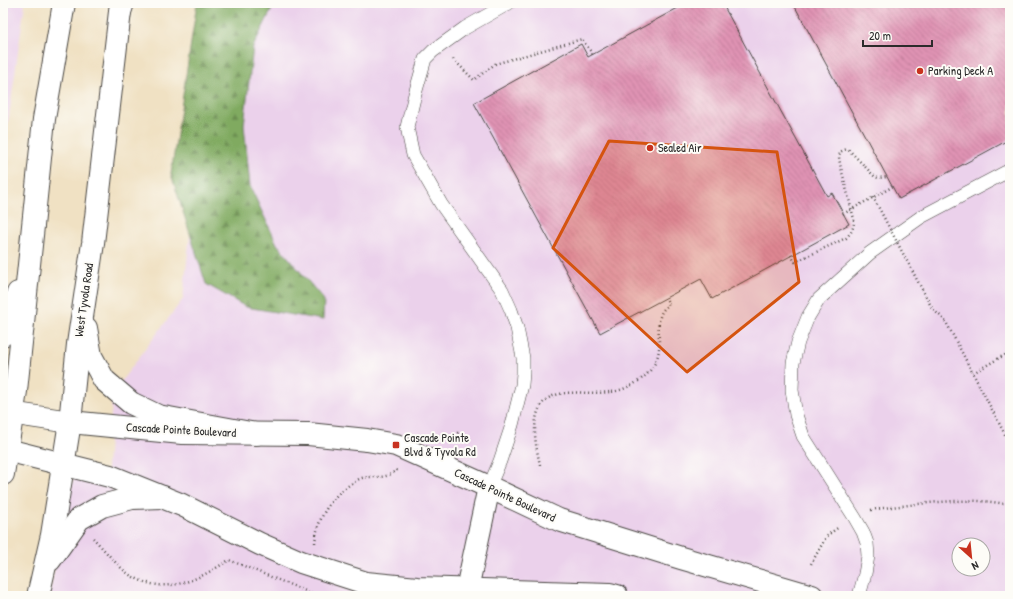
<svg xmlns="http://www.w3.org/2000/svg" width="1013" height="599" viewBox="0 0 1013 599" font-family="'Patrick Hand',sans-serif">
<defs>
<pattern id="forest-firs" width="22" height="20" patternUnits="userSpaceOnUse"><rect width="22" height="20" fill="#80aa60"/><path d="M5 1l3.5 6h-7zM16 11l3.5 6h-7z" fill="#698b4f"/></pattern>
<pattern id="building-back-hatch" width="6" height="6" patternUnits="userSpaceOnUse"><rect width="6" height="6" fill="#e093b4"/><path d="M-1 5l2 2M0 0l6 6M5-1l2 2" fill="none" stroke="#b67893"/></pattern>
</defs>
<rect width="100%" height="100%" fill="#fdfcf7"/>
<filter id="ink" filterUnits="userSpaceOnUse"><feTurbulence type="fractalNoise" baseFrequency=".025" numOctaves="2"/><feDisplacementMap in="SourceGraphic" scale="8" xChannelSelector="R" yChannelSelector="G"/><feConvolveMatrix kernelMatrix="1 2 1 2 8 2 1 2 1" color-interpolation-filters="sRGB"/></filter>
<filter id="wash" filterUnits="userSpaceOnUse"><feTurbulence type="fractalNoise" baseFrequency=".012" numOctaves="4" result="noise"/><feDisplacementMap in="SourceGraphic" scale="16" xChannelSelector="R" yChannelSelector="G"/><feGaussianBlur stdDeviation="0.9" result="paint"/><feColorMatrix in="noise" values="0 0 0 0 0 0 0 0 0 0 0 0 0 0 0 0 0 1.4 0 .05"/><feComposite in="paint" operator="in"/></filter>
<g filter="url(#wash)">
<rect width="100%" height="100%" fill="#f0e1c3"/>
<g fill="#ebd1eb" fill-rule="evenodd">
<path d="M 3,3 L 25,3 L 3,158 Z"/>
<path d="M 215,3 L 1010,3 L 1010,596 L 49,596 L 74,475 L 106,480 L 112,402 L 122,380 L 183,299 ZM 959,545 L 983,545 L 983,569 L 959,569 Z"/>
</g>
<path fill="url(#forest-firs)" stroke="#566a46" d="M 197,3 L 275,3 L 253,47 L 244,125 L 250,186 L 277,244 L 324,300 L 323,320 L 246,307 L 206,284 L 171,174 Z"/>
<g id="blocks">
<g fill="url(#building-back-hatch)">
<path d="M 687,3 L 722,3 L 827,196 L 832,193 L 849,224 L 712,299 L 701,279 L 600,333 L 474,103 L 581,44 L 588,57 Z"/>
<path d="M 793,3 L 1010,3 L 1010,139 L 899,199 Z"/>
</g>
</g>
</g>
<g filter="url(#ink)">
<use href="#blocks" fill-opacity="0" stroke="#494642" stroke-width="1"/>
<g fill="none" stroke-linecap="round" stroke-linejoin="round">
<defs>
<g id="service">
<path d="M 489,487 L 500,461 L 512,425 L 522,385 L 523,373 L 523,358 L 517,328 L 511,310 L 502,290 L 441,204 L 413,155 L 407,127 L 415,94 L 425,59 L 433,51 L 465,28 L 509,3"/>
<path d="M 859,596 L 865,574 L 868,556 L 867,543 L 863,532 L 855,518 L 803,436 L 796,415 L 792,390 L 793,363 L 798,342 L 808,317 L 819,299 L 870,253 L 921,217 L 1010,170"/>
</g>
<g id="minor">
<path d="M 3,412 L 70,422 L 182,433 L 308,434 L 367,440 L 396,445 L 489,487 L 559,520 L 681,558 L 812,596"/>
<path d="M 3,449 L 110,476 L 182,505 L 260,544 L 301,562 L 366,583 L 417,588 L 610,594 L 617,596"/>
<path d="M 467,589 L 489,487"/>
</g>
<g id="secondary">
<path d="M 86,328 L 91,356 L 104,380 L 131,403 L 158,416 L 256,434"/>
<path d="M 3,335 L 18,293"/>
<path d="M 3,474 L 16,391 L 44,119 L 64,3"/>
<path d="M 50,560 L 79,519 L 102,506 L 132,498 L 163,497"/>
<path d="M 38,596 L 52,535 L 70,422 L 78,344 L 93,243 L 121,3"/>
</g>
<path id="trunk" d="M 120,12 L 123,3"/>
</defs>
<use href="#service" stroke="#494642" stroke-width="14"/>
<use href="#minor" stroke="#494642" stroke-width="24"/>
<use href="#secondary" stroke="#494642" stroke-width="24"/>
<use href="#trunk" stroke="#494642" stroke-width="24"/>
<g stroke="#494642" stroke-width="2.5" stroke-dasharray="1 3" stroke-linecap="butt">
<path d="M 453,59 L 474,80 L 495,64 L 582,39 L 593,55"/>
<path d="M 791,255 L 795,262 L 846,238 C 852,232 854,228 854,219 L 840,164 L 839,157 L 840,152 L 844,150 L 848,149 L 875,177 L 878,178 L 887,177"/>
<path d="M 947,324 L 1010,444"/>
<path d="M 973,373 L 1010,352"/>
<path d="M 444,442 L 459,432"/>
<path d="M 540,465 C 538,455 535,443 535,432 C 535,380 575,396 610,392 C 623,391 638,383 647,374 C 654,367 658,359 659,349 C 660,335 654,313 669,305 L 666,298"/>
<path d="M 871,510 C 887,507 902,506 918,504 C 949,501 979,498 1010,505"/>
<path d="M 93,538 C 103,548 118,567 130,575 C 165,597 198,580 229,560 L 318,596"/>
<path d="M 315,543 C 317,519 330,497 351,484 C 354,482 358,479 362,478 C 370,476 378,478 386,476 C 390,475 394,472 397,470"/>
<path d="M 811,564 L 825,539 L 829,534 L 839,527"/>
</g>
<use href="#service" stroke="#fff" stroke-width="13"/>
<use href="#minor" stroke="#fff" stroke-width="22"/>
<use href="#secondary" stroke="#fff" stroke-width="22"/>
<use href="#trunk" stroke="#fff" stroke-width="22"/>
<g stroke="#494642" stroke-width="2.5" stroke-dasharray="1 3" stroke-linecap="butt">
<path d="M 873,197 L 932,308 C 937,314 943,317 947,324"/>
<path d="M 843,214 L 892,187"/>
</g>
</g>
</g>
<path fill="#d5540f" fill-opacity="0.2" stroke="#d5540f" stroke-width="3" stroke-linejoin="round" d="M 609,141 L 777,152 L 799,282 L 687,372 L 553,248 Z"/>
<g fill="#c8321e" stroke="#fdfcf7" stroke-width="1.5">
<circle cx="920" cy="71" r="4"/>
<circle cx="650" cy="148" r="4"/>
<rect x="392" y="441" width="8" height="8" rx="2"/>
</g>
<g text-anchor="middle" stroke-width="4" stroke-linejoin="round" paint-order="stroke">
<g font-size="12" fill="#2b2b2b" stroke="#fdfcf7" text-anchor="start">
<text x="928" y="75">Parking Deck A</text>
<text x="658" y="152">Sealed Air</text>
<text x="404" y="442">Cascade Pointe<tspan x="404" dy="14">Blvd &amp; Tyvola Rd</tspan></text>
</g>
<g font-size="12" fill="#2b2b2b" stroke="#fdfcf7">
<text transform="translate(84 300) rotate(-82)" y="4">West Tyvola Road</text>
<text transform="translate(181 430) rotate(3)" y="4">Cascade Pointe Boulevard</text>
<text transform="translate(505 495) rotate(25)" y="4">Cascade Pointe Boulevard</text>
</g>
</g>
<rect width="1013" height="599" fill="none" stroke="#fdfcf7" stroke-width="16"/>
<g transform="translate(971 557) rotate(153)"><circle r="19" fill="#fdfcf7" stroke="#a9a8a5"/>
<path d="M0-3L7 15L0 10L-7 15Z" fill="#c8321e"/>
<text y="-6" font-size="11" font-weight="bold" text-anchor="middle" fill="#2b2b2b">N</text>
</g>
<path d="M863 40v6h69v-6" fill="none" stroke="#2b2b2b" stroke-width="2"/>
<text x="869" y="40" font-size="12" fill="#2b2b2b" stroke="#fdfcf7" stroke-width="3" paint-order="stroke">20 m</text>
</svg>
